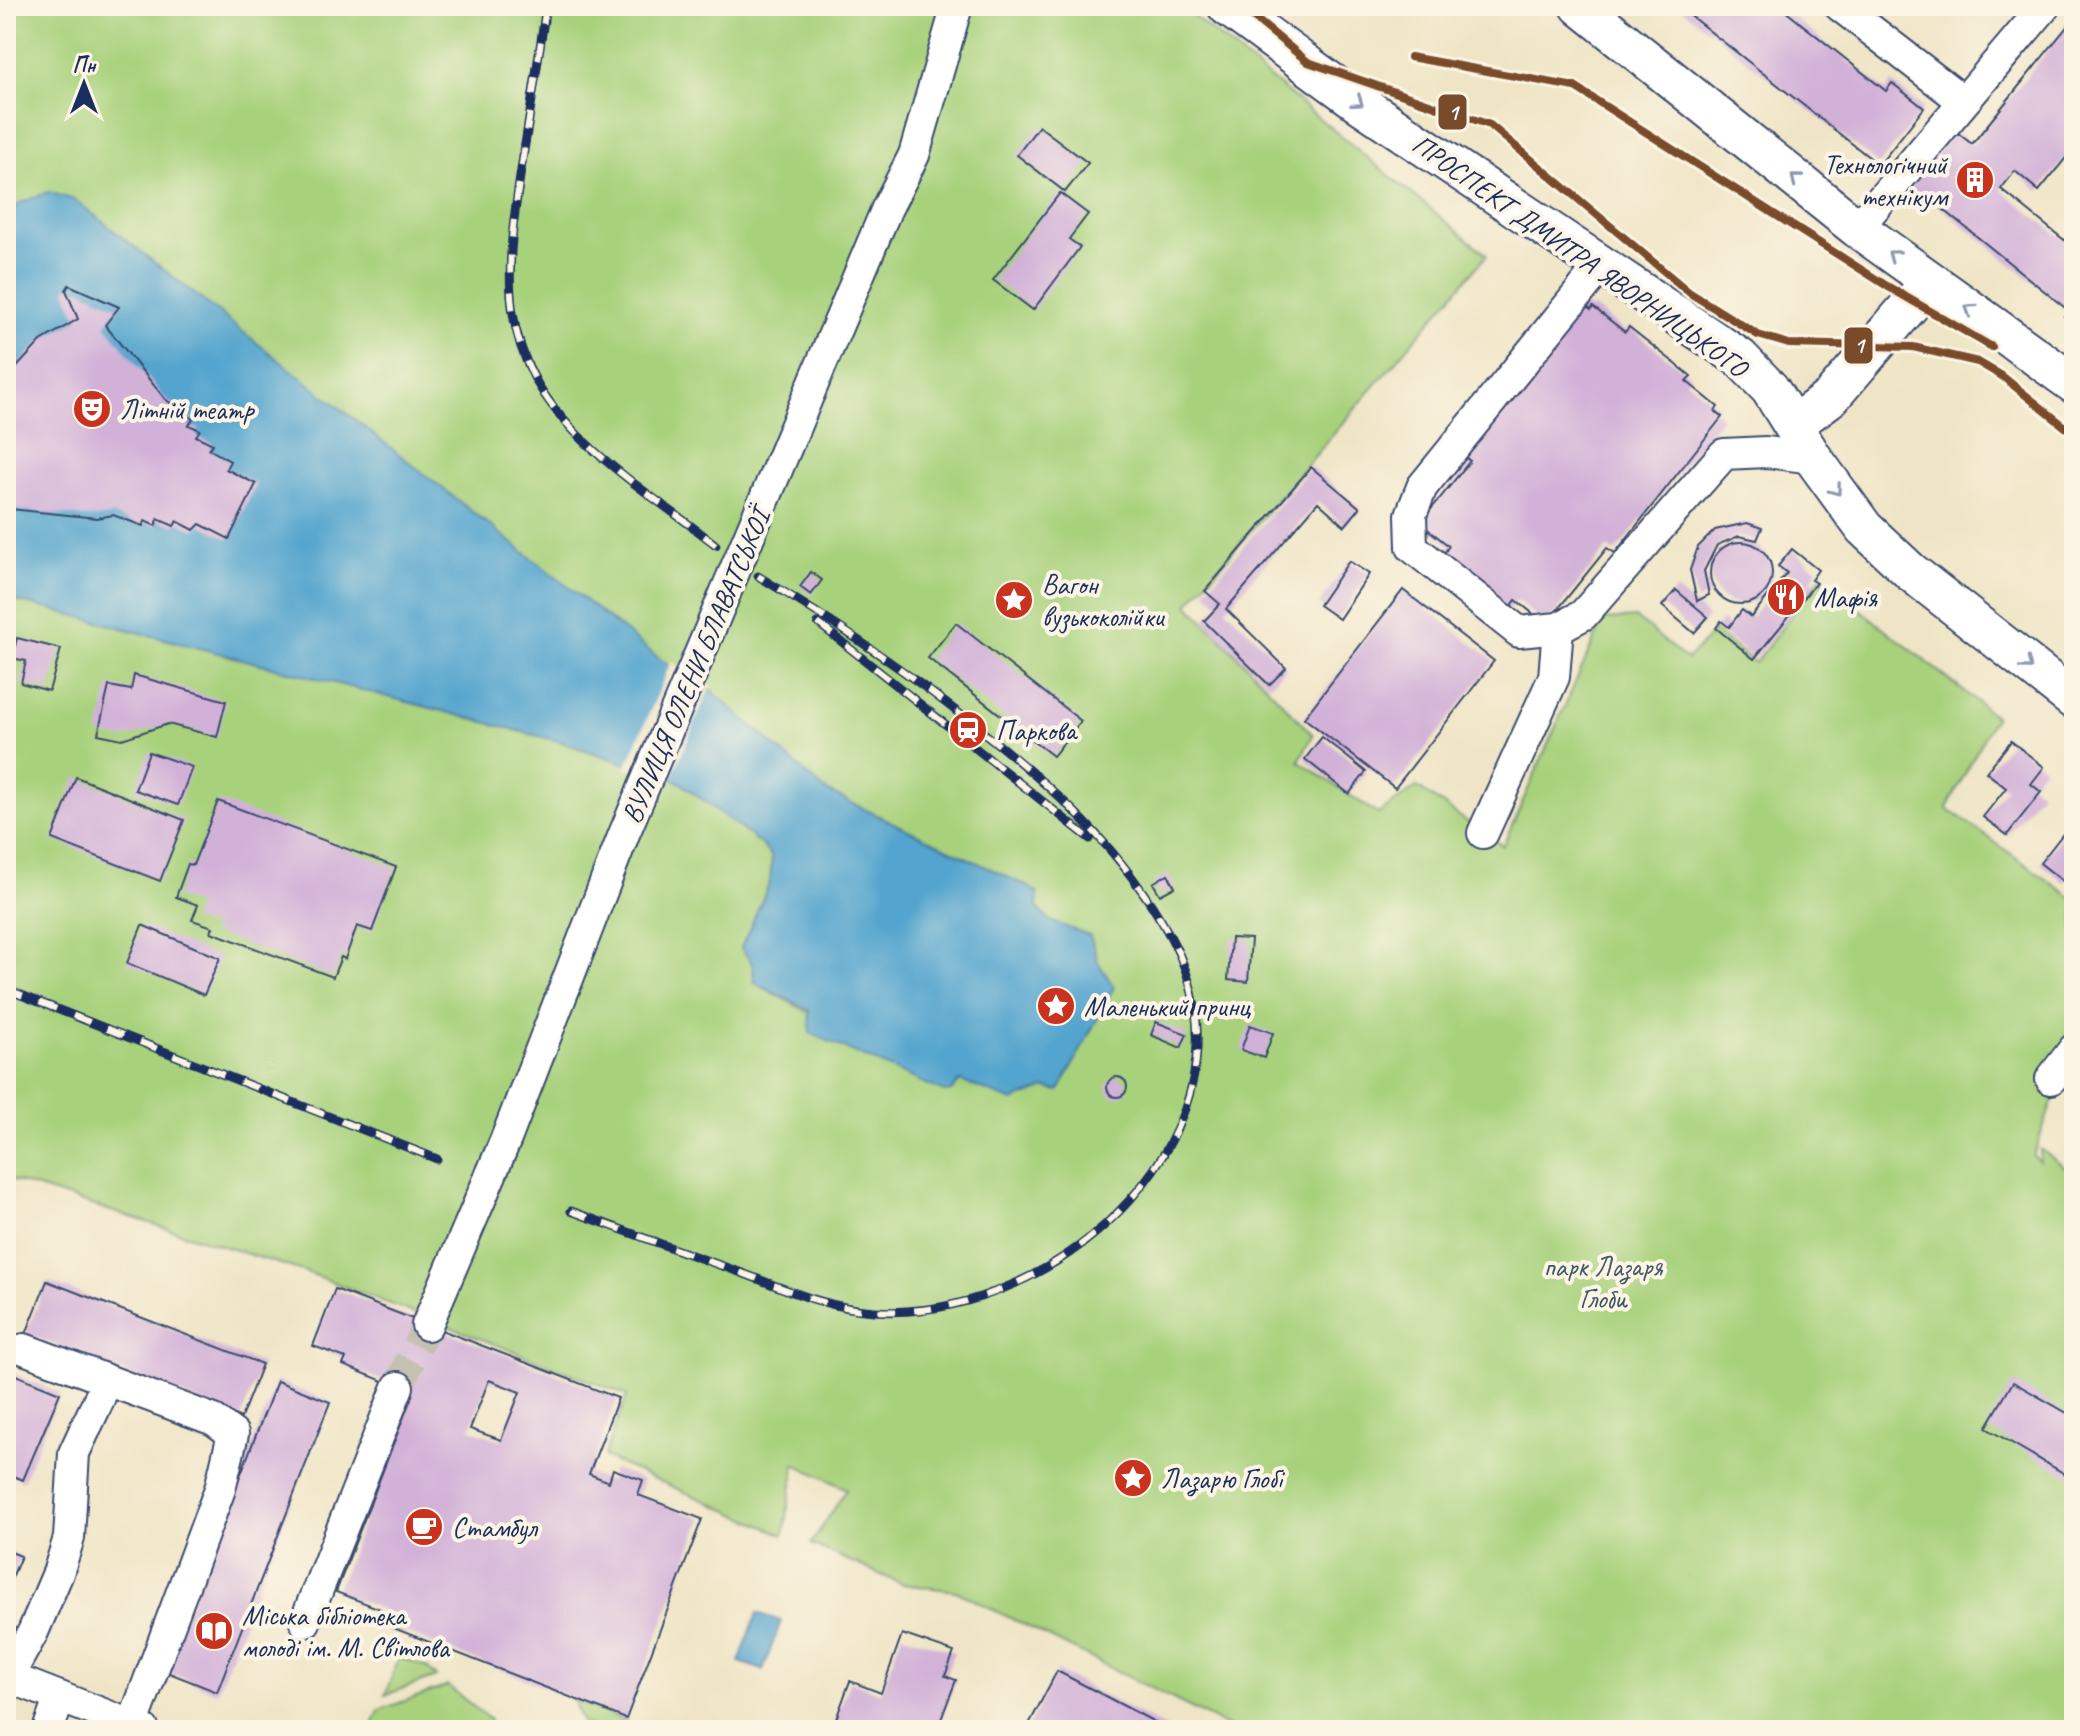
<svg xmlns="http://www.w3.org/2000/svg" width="2080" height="1736" viewBox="0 0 2080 1736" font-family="Caveat,sans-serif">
<rect width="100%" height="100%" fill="#fcf5e5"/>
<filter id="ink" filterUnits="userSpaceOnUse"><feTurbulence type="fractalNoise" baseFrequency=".0125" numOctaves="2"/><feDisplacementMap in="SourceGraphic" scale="16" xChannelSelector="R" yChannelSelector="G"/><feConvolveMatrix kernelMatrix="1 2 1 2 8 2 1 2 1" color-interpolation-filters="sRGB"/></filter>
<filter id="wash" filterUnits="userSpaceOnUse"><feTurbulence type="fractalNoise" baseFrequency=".006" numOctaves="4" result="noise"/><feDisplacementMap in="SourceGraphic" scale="32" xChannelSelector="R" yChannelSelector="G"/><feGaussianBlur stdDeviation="1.8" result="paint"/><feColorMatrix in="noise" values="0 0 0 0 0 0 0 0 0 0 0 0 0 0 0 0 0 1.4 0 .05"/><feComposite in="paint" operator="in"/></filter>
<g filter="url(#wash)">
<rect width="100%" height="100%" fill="#efe5c6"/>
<g fill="#a8d17c" stroke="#62806d" stroke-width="2">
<path d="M 6,6 L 1181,6 L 1487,255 L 1188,604 L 1313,735 L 1299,761 L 1378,814 L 1417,787 L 1503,846 L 1603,620 L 1636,618 L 1687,660 L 1714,631 L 1755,663 L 1820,578 L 1995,716 L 1947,808 L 2074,899 L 2074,1074 L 2056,1092 L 2033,1156 L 2040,1161 L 2040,1149 L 2074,1174 L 2074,1730 L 1235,1730 L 956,1591 L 902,1584 L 811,1544 L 847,1489 L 795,1464 L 784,1535 L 604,1457 L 627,1395 L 312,1274 L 6,1178 L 6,598 L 558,741 L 678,781 L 762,845 L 772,857 L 770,882 L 741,948 L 752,963 L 755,983 L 951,1091 L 960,1081 L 1022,1096 L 1045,1088 L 1114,987 L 1098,962 L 1090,936 L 1050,921 L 1037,907 L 1038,893 L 1029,887 L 826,791 L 712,691 L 664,662 L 20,203 L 6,216 Z"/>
<path d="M 399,1658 L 426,1667 L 436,1677 L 385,1695 Z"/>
<path d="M 448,1686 L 490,1720 L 486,1730 L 371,1730 L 379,1710 Z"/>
<path d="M 573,1700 L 626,1721 L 623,1730 L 600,1730 L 582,1723 Z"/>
</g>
<g fill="#53a4ce" stroke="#376a96" stroke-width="2">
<path d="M 48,192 L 75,200 L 664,662 L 712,691 L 826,791 L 1029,887 L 1038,893 L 1037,908 L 1050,921 L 1090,936 L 1098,962 L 1114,987 L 1059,1091 L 1045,1088 L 1013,1101 L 960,1081 L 951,1091 L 944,1092 L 810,1033 L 809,1010 L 755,983 L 752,963 L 741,948 L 770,882 L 772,857 L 762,845 L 678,781 L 558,741 L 6,598 L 6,216 L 20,203 Z"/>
<path d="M 757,1613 L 781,1621 L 763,1670 L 739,1662 Z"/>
</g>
<path fill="#efe5c6" d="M 671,662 L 711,685 L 669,783 L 626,768 Z"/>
<g id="blocks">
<g fill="#d1b1d8" fill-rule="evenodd">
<path d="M 1678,6 L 1779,6 L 1886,91 L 1892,83 L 1924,108 L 1879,165 Z"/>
<path d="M 2074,18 L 2074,148 L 2039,191 L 2015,171 L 2001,189 L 2074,248 L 2074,324 L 2064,316 L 2069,311 L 1928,197 L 1924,203 L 1908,189 L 1955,131 L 1972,144 Z"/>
<path d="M 1039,126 L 1088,163 L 1065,192 L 1017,155 Z"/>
<path d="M 1060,193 L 1088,214 L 1069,239 L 1080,247 L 1033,310 L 993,280 Z"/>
<path d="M 69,285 L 119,307 L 105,325 L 165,399 L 193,419 L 189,425 L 200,430 L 196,436 L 213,444 L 209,449 L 230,461 L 226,469 L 256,484 L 229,539 L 200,524 L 194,530 L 177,521 L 174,526 L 158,519 L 156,526 L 145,521 L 143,526 L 113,515 L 97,518 L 10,509 L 6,532 L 6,379 L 41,341 L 78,319 L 66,290 Z"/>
<path d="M 1583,304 L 1591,310 L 1593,307 L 1625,332 L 1629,327 L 1691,376 L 1686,381 L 1718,407 L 1715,411 L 1722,417 L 1615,553 L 1607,548 L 1546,624 L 1516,600 L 1507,612 L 1440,559 L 1449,546 L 1420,523 L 1470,461 L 1462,455 Z"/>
<path d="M 1311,467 L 1360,508 L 1345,526 L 1318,502 L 1226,609 L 1286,668 L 1269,685 L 1204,621 L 1220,604 L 1205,591 Z"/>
<path d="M 1747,523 L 1762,528 L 1757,540 L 1739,536 L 1717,545 L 1704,571 L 1709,595 L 1697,601 L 1690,570 L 1698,547 L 1715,530 Z"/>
<circle cx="1741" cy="573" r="31"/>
<path d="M 1792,549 L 1818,570 L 1811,580 L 1816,583 L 1754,659 L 1716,628 L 1721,621 L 1729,627 L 1742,610 L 1751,617 L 1787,573 L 1778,566 Z"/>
<path d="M 1349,561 L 1369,574 L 1339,619 L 1319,605 Z"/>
<path d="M 811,572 L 822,580 L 811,595 L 800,587 Z"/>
<path d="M 1403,590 L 1494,661 L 1395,788 L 1304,718 Z"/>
<path d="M 1676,590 L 1708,617 L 1694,633 L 1662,606 Z"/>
<path d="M 956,623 L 1081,721 L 1053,756 L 928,658 Z"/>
<path d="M 17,638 L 61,649 L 49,691 L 21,683 L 26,661 L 12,658 Z"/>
<path d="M 134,675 L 226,701 L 217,737 L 168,724 L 122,739 L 98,734 L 109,686 L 131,690 Z"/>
<path d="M 1322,737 L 1366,772 L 1349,794 L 1305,759 Z"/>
<path d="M 2011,741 L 2044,767 L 2031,784 L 2041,792 L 2007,835 L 1983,817 L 2006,788 L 1986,772 Z"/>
<path d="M 149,752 L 192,767 L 178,805 L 135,790 Z"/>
<path d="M 76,777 L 184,820 L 160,881 L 52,839 Z"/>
<path d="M 218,801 L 396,867 L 372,931 L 357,926 L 345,959 L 341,957 L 333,977 L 211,932 L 213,927 L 192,920 L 198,905 L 176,897 L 188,864 L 193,865 Z"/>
<path d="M 2074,820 L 2074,870 L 2064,882 L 2040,863 Z"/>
<path d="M 1168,874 L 1175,887 L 1160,895 L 1153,883 Z"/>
<path d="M 142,925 L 220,958 L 204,995 L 127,963 Z"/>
<path d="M 1231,938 L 1251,939 L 1248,982 L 1228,980 Z"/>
<path d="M 1156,1022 L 1187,1034 L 1181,1048 L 1151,1035 Z"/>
<path d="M 1250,1025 L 1273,1033 L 1264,1058 L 1241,1050 Z"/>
<circle cx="1117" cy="1087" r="10"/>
<path d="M 47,1281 L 262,1364 L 241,1418 L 26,1334 Z"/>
<path d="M 335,1289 L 618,1398 L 589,1474 L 609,1482 L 613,1469 L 643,1480 L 638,1495 L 702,1519 L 626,1719 L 378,1622 L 383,1610 L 336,1592 L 413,1393 L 343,1365 L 346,1358 L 313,1346 ZM 489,1380 L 520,1392 L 501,1440 L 470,1429 Z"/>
<path d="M 6,1371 L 60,1393 L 23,1480 L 6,1473 Z"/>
<path d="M 277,1381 L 330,1402 L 217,1692 L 164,1671 Z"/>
<path d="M 2013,1382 L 2074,1417 L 2072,1478 L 1986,1428 Z"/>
<path d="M 6,1550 L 21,1556 L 6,1592 Z"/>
<path d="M 902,1634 L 954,1652 L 945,1676 L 956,1680 L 937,1730 L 832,1730 L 850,1681 L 881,1693 Z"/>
<path d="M 1057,1671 L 1170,1730 L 1026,1730 Z"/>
</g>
</g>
</g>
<g filter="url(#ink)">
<use href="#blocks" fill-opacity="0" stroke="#3b4a6e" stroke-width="2"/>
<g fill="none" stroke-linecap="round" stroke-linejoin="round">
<path stroke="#c5c1b1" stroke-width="30" stroke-dasharray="30 15" stroke-linecap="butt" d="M 398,1387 L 427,1325"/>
<defs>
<g id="minor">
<path d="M 1840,6 L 1963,101"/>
<path d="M 1857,228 L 2045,6"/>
<path d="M 1591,278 L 1422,487 L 1411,515 L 1412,547 L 1519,632 L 1558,628 L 1583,615 L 1724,454 L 1766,452 L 1813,458"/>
<path d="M 1483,833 L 1554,677 L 1558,628"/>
<path d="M 2051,1079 L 2074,1049"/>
<path d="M 427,1325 L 506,1139 L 624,834 L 887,208 L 914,155 L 957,6"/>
<path d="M 24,1349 L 214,1420 L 233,1434 L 220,1489 L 132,1726"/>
<path d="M 305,1622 L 398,1387"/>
<path d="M 6,1676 L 144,1730"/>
<path d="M 8,1677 L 33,1632 L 58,1573 L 69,1538 L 74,1453 L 100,1397"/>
<path d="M 48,1730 L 60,1697"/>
</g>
<g id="major">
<path d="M 1227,6 L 1362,105 L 1740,358 L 1770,389 L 1813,458 L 1864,528 L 1911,572 L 2074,700"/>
<path d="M 1580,6 L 1857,228 L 2074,384"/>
<path d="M 1793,425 L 1831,397 L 1929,283"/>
</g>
</defs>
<use href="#minor" stroke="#3b4a6e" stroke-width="34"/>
<use href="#major" stroke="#3b4a6e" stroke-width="42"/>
<use href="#minor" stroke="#fff" stroke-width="30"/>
<use href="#major" stroke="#fff" stroke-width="38"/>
<defs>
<g id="rail">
<path d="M 546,6 C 539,56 531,106 523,157 C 505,273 492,354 586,443 C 625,480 673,511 716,545"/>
<path d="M 818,623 L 1090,839"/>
<path d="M 6,989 L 437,1159"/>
<path d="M 571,1211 C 628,1232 685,1253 742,1273 C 785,1289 827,1308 874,1311 C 1059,1324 1274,1125 1170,936 C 1123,850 1055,789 979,729 C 908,672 836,623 758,576"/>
</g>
</defs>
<use href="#rail" stroke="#1b2f5e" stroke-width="9"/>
<use href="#rail" stroke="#fcf5e5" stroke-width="6" stroke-dasharray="18" stroke-linecap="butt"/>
<defs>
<g id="tram-1">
<path d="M 1240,6 L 1308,62 L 1490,125 L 1690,293 L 1758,335 L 1789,344 L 1913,347 L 1978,362 L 2002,376 L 2074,434"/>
<path d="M 1410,57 L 1575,87 L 1887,286 L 1992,347"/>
</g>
</defs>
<use href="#tram-1" stroke="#fcf5e5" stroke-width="14"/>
<use href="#tram-1" stroke="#7a4b2a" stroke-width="8"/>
</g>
<defs><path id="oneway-chevron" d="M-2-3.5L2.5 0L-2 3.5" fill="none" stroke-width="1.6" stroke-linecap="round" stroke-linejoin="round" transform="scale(2)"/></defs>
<g stroke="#8d97ae">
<use href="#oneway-chevron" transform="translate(1358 102) rotate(35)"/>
<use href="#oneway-chevron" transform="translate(1796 179) rotate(-141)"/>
<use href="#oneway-chevron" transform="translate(1893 255) rotate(-143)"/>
<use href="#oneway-chevron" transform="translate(1970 309) rotate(-147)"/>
<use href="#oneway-chevron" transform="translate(1836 490) rotate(53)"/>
<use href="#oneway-chevron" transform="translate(2027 665) rotate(39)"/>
</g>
</g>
<defs>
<symbol id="building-disc" viewBox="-11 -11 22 22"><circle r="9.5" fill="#c8321e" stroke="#fcf5e5"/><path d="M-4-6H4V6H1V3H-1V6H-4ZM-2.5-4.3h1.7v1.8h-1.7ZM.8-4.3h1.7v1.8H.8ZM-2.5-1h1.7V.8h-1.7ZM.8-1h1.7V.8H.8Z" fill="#fff"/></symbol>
<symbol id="theatre-disc" viewBox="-11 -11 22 22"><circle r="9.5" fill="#c8321e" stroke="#fcf5e5"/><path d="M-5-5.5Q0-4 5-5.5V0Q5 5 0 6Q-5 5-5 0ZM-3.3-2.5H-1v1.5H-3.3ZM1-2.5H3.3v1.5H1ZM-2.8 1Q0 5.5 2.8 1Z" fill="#fff"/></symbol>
<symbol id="restaurant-disc" viewBox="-11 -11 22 22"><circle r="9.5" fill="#c8321e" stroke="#fcf5e5"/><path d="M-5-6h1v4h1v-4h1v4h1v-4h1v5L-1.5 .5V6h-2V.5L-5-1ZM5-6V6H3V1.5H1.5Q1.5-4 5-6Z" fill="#fff"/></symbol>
<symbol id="sight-disc" viewBox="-11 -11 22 22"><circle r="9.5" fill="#c8321e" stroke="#fcf5e5"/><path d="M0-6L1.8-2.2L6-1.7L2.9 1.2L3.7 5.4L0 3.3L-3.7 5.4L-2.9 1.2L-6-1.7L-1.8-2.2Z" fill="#fff"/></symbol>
<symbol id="station-disc" viewBox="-11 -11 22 22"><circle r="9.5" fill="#c8321e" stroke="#fcf5e5"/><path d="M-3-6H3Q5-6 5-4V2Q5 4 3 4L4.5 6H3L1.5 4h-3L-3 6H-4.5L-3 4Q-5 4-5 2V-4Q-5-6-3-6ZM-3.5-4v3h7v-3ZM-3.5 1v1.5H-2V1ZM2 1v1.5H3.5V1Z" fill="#fff"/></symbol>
<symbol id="cafe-disc" viewBox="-11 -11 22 22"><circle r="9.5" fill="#c8321e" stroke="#fcf5e5"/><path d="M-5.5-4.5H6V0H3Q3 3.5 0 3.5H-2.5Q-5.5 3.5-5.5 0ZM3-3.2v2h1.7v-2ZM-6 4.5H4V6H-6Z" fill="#fff"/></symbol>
<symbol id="library-disc" viewBox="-11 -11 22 22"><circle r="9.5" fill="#c8321e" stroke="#fcf5e5"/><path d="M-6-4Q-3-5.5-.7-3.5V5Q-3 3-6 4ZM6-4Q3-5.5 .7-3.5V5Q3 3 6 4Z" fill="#fff"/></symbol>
</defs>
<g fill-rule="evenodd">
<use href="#building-disc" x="1953" y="158" width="44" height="44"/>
<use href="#theatre-disc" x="70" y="387" width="44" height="44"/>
<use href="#restaurant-disc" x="1764" y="575" width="44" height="44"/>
<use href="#sight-disc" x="992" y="578" width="44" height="44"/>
<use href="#station-disc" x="946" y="708" width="44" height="44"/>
<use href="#sight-disc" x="1034" y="984" width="44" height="44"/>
<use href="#sight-disc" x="1111" y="1456" width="44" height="44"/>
<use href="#cafe-disc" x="402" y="1505" width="44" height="44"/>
<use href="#library-disc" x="192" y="1609" width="44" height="44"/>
</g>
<g text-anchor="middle" stroke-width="8" stroke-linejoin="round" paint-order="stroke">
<g font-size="28" fill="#1b2f5e" stroke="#fcf5e5" text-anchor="start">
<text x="1947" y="174" text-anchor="end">Технологічний<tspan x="1947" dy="32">технікум</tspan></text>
<text x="120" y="419">Літній театр</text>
<text x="1042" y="594">Вагон<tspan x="1042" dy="32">вузькоколійки</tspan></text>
<text x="1814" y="607">Мафія</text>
<text x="996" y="740">Паркова</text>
<text x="1084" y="1016">Маленький принц</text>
<text x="1161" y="1488">Лазарю Глобі</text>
<text x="452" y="1537">Стамбул</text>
<text x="242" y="1625">Міська бібліотека<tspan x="242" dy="32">молоді ім. М. Світлова</tspan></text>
</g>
<g font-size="28" fill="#1b2f5e" stroke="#fcf5e5">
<text transform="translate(1580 255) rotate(35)" y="10">ПРОСПЕКТ ДМИТРА ЯВОРНИЦЬКОГО</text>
<text transform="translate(695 666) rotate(-67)" y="10">ВУЛИЦЯ ОЛЕНИ БЛАВАТСЬКОЇ</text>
</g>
<g font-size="28" fill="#3e5866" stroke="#fcf5e5">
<text x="1603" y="1276">парк Лазаря<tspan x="1603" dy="32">Глоби</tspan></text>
</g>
</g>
<g stroke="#fcf5e5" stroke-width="3">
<rect x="1437" y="93" width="31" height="38" rx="8" fill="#7a4b2a"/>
<rect x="1843" y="326" width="31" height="39" rx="8" fill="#7a4b2a"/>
</g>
<g font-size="22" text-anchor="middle" font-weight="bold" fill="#fff">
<text x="1453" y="120">1</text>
<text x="1859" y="353">1</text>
</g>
<rect width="2080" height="1736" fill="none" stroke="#fcf5e5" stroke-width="32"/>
<g transform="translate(84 84)" stroke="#fcf5e5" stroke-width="6" paint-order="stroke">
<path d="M0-6L14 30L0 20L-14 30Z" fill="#1b2f5e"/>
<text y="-12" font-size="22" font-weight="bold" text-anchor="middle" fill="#1b2f5e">Пн</text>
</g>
</svg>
